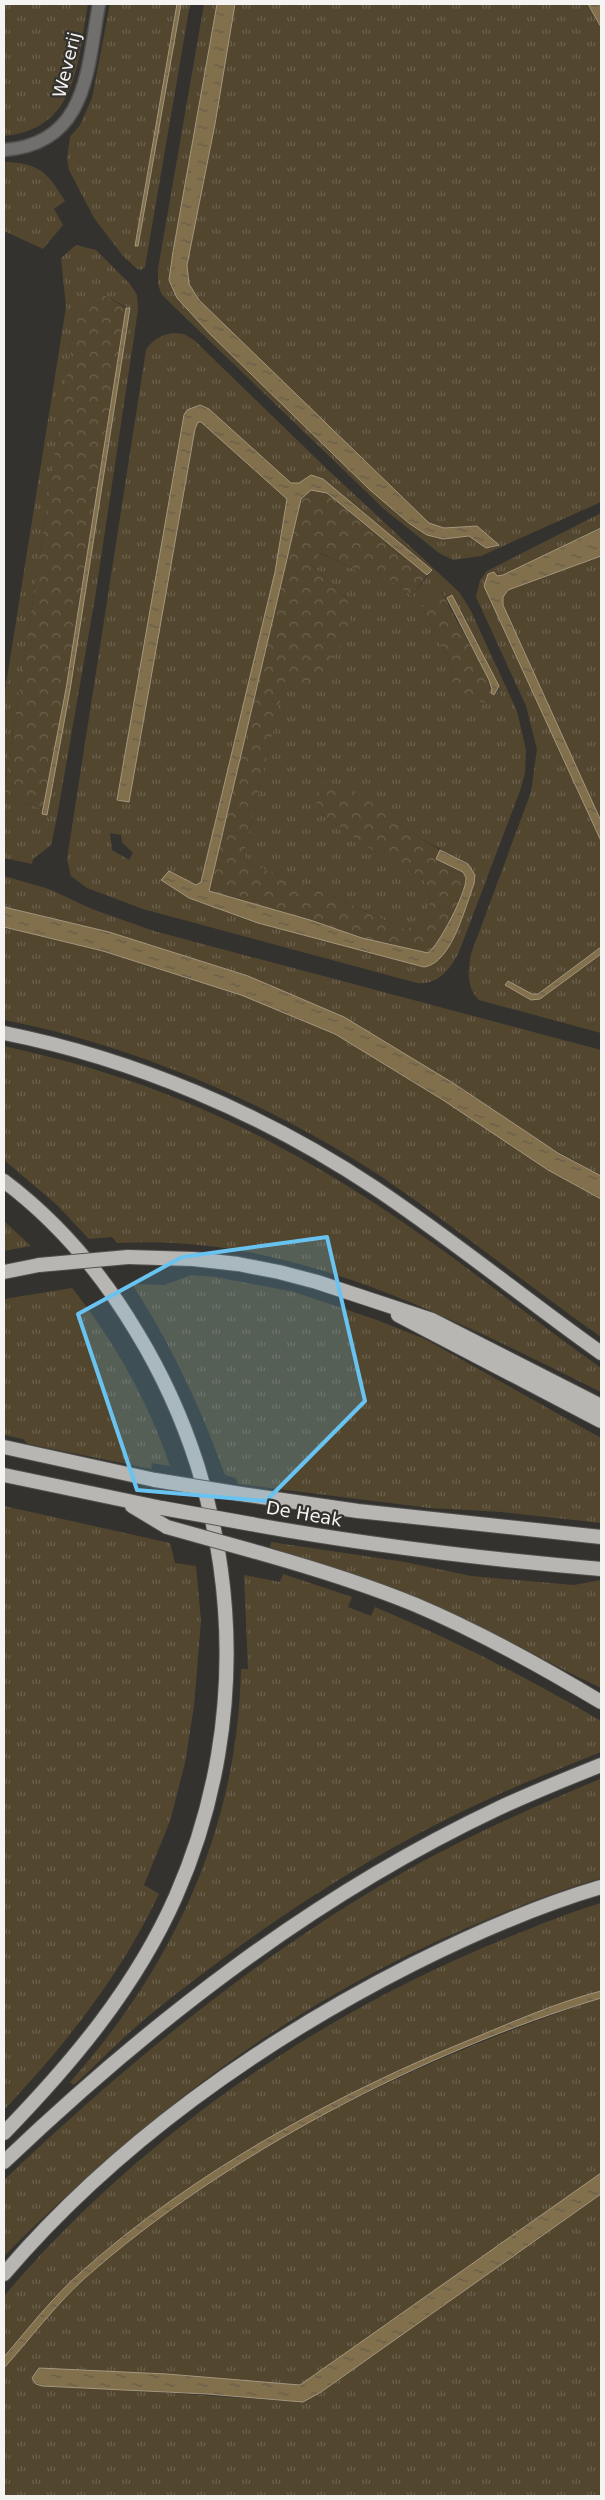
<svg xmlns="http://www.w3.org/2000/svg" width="605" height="2500" viewBox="0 0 605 2500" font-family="'DejaVu Sans',sans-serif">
<defs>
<pattern id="grass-tufts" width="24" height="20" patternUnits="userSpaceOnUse" patternTransform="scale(1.25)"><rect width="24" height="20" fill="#52462f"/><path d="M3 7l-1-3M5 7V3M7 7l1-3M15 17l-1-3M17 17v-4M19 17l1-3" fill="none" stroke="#6c614e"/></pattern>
<pattern id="forest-crowns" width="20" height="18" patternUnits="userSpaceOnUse" patternTransform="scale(1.25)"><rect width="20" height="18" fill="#52462f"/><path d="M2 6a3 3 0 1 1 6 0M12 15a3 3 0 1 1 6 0" fill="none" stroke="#6c614e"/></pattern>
<pattern id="water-ripples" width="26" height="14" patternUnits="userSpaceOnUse" patternTransform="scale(1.25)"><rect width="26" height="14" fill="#826f4c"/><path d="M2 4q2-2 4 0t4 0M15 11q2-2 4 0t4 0" fill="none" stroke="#665c4a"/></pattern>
</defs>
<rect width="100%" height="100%" fill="#34322f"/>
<g fill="url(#grass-tufts)" fill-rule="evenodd">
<path d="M 4,4 L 88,4 C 77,62 78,129 4,136 Z"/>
<path d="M 110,4 L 177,4 L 135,245 L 138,246 L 181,4 L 190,4 L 145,267 L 141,270 L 136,268 L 123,256 L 94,218 L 69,170 L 67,158 L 70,137 L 80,125 L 92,98 Z"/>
<path d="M 204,4 L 217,4 L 169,280 L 410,524 L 459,537 L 469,536 L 486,548 L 476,526 L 444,528 L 429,523 L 199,300 L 189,284 L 187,265 L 215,124 L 235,4 L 588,4 L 601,27 L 601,502 L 481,556 L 453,560 L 439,553 L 384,509 L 162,295 L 158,285 L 158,269 Z"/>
<path d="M 4,162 C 40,163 47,172 65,201 L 54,209 L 63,225 L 43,249 L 4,231 Z"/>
<path d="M 76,245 L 96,250 L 130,284 L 137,295 L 138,310 L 95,598 L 57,817 L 51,845 L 33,859 L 32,864 L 4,858 L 4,697 L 66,307 L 61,258 ZM 104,295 L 130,309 L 70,690 L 46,815 L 43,814 L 43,809 L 20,802 L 4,791 L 78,303 Z"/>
<path d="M 173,333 L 184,334 L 194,340 L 327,469 L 459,592 L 470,609 L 517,711 L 526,750 L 525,773 L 521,788 L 459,952 C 450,969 439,985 417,983 L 143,909 L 87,888 L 71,876 L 67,859 L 146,350 C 153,339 161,335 173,333 ZM 200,405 L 209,409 L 291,483 L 299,483 L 311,475 L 432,570 L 412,596 L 370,565 L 356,570 L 319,553 L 311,565 L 347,598 L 285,680 L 244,854 L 249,864 L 310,886 L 404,929 C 428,926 438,896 422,879 C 414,871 398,866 388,860 C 362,844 339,827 315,808 L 395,821 L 416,836 L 468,864 L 475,875 L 474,884 L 451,944 L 162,880 L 169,871 L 196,885 L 201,882 L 275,572 L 287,499 L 201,422 L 198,422 L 195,428 L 129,801 L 117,799 L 184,415 L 187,410 ZM 440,589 L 499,686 L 498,691 L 503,701 L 453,688 L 451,663 L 422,608 ZM 110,833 L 121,835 L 122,842 L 133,853 L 129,860 L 112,850 Z"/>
<path d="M 601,513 L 601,528 L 503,575 L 497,576 L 484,586 L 601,841 L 601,947 L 538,994 L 532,994 L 508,981 L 540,999 L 601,954 L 601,1033 L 479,1000 C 466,987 468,972 471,954 L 531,792 L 537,749 L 526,706 L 476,597 L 480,580 L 487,571 Z"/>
<path d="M 601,556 L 601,821 L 503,605 L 503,597 L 508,590 Z"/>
<path d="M 4,876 L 49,889 L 92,909 L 154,931 L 601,1050 L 601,1176 L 248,976 L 109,932 L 4,907 Z"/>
<path d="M 4,927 L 103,951 L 241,995 L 335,1034 L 443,1100 L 548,1170 L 601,1199 L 601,1337 C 527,1285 457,1228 382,1177 C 271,1104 134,1045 4,1020 Z"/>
<path d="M 4,1046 C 38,1054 73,1062 106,1073 C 197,1101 285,1146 365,1197 C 447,1249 522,1312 601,1368 L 601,1392 C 448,1317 293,1233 117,1243 L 112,1237 L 89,1239 L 57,1205 L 4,1160 Z"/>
<path d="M 4,1221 L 31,1246 L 4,1251 Z"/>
<path d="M 191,1275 L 216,1277 L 294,1292 L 374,1319 L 425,1339 L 601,1438 L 601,1523 L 502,1512 L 430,1508 L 238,1484 L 236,1478 L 225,1475 C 200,1406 172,1346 132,1284 L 164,1285 Z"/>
<path d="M 72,1288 C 115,1342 148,1401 170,1466 L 151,1463 L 152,1469 L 28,1444 L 23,1439 L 4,1435 L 4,1299 Z"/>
<path d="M 4,1506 L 170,1543 L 175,1563 L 196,1566 L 201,1621 L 194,1706 L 185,1763 L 170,1821 L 144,1885 L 159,1894 C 120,1976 66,2044 4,2110 Z"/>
<path d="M 271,1542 L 405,1562 L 471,1576 L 574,1585 L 601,1580 L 601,1688 C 551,1665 503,1636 452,1614 C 393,1587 332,1568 270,1547 Z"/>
<path d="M 283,1574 L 352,1597 L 348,1607 L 371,1616 L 375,1607 C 454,1640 528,1678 601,1721 L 601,1752 C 565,1767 529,1780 493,1797 C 369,1853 252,1932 146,2018 C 121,2039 98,2063 74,2085 L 70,2082 C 174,1966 238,1826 241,1669 L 248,1669 L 244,1575 L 280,1582 Z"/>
<path d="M 600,1779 L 601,1878 C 566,1888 532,1901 498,1915 C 301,1994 152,2108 4,2256 L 4,2180 C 130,2060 265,1949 418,1864 C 477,1832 538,1805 600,1779 Z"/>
<path d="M 601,1903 L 601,1991 C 558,2002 515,2021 474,2038 C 334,2095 193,2172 80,2273 C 52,2298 29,2329 4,2357 L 4,2296 C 138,2138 317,2014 509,1937 C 539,1925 570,1912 601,1903 Z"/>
<path d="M 601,1998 L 601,2173 L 306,2382 L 300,2385 L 36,2384 L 303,2402 L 321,2392 L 601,2194 L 601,2496 L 4,2496 L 4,2368 C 29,2339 56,2304 85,2278 C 233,2147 416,2060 601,1998 Z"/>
</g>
<g fill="url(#forest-crowns)">
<path d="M 104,295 L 126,308 L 66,689 L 43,809 L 20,802 L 4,791 L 78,302 Z"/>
<path d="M 311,489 L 327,493 L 427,575 L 412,596 L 370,566 L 356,570 L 320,553 L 311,565 L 347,598 L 352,626 L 325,674 L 305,684 L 285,681 L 244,854 L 249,864 L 310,886 L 404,929 C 428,926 438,896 422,879 C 414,871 398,866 388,860 C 362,844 339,827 315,808 L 322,783 C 355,784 370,802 395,821 C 409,832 425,841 440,850 L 436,859 L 464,872 C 464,874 466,877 466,879 C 466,893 439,945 428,953 L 362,938 L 310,920 L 209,891 L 301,499 Z"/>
<path d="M 440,589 L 489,680 L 494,695 L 498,691 L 503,701 L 497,706 L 481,702 L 453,688 L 451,663 L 422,608 Z"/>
</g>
<g fill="url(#water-ripples)" stroke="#a4977e">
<path d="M 177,4 L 181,4 L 138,246 L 135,246 Z"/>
<path d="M 217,4 L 235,4 L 215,124 L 187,265 L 189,284 L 199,300 L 429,523 L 444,528 L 477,526 L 499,545 L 486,548 L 469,536 L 443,539 L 427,535 L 410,524 L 370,490 L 210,334 L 177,298 L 169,280 L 173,252 Z"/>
<path d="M 588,4 L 601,4 L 601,27 Z"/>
<path d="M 126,308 L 130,308 L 70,690 L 47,815 L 42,814 L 66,689 Z"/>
<path d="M 200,405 L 209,409 L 291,483 L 299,483 L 311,475 L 323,479 L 432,570 L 427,575 L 327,493 L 311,490 L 301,499 L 209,891 L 310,920 L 362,938 L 428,953 C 439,945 466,893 466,879 C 466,877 464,874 463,872 L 436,859 L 440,850 L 468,864 L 475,875 L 474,884 C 465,907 452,963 424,967 L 258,923 L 189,898 L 161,880 L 169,871 L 196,885 L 201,882 L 275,572 L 287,499 L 201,422 L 198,422 L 195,429 L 129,802 L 117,800 L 184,415 L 187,410 Z"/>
<path d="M 601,528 L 601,556 L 508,590 L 503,597 L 503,605 L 601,821 L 601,841 L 484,586 L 488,574 L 494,572 L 497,576 L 503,575 Z"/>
<path d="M 452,595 L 499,686 L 494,695 L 491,693 L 492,689 L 489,680 L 447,598 Z"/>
<path d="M 4,907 L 109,932 L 248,976 L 344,1017 L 453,1083 L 558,1153 L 601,1176 L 601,1199 L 548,1170 L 443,1100 L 335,1034 L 241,995 L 103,951 L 4,927 Z"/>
<path d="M 601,947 L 601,954 L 540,999 L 531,1000 L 505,985 L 508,981 L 532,994 L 538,994 Z"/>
<path d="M 601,1991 L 601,1998 C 423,2052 225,2154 85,2278 C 56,2304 30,2339 4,2368 L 4,2357 C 28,2329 52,2298 80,2273 C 193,2172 334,2095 474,2038 C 515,2021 558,2002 601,1991 Z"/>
<path d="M 601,2173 L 601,2194 L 321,2392 L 303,2402 L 207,2394 L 42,2386 L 36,2384 L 32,2378 L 39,2368 L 167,2374 L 300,2385 Z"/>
</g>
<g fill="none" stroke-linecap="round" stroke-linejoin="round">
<defs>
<path id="tertiary" d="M 4,150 C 88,144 87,69 99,4"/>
<g id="trunk">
<path d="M 4,1033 C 134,1059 264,1114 375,1188 C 453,1240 525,1299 601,1353"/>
<path d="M 4,1181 C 57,1221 102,1274 136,1331 C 240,1501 256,1714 176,1896 C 136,1987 72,2063 4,2133"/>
<path d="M 128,1257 L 193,1259 L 238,1264 L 279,1272 L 317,1282 L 432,1320 L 601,1406"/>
<path d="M 4,1272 L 39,1265"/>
<path d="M 398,1315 L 601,1421"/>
<path d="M 4,1447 L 155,1480"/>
<path d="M 4,1475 L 162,1508"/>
<path d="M 241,1494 L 358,1511 L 601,1537"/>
<path d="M 132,1506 L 167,1527"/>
<path d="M 251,1524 C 367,1545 484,1559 601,1569"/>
<path d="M 260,1553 C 313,1568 365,1584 416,1605 C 480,1632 541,1666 601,1702"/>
<path d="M 4,2162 C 151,2022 313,1896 497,1809 C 531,1793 566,1779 601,1765"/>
<path d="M 4,2274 C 115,2144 261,2041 413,1964 C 473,1934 536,1906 601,1887"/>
</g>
</defs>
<use href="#tertiary" stroke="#53514e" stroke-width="15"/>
<use href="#trunk" stroke="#53514e" stroke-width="16"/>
<use href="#tertiary" stroke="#706f6d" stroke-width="12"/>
<use href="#trunk" stroke="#b8b6b2" stroke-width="14"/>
<defs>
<g id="trunk-bridge">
<path d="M 39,1265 L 128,1257"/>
<path d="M 155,1480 L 241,1494"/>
<path d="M 162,1508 L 251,1524"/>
<path d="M 167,1527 L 260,1553"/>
</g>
</defs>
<use href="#trunk-bridge" stroke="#53514e" stroke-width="16" stroke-linecap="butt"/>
<use href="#trunk-bridge" stroke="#b8b6b2" stroke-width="14"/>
</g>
<path fill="#69c3f1" fill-opacity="0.2" stroke="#69c3f1" stroke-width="4" stroke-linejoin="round" d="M 327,1237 L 365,1401 L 266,1501 L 137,1490 L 78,1314 L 182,1257 Z"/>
<g text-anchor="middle" stroke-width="4.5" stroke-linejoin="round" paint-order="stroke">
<g font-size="18" fill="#f5f4f2" stroke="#34322f">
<text transform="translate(67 65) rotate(-76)" y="6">Weverij</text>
<text transform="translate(304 1514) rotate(10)" y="6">De Heak</text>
</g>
</g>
<rect width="605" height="2500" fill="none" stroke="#f5f4f2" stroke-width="10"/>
</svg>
